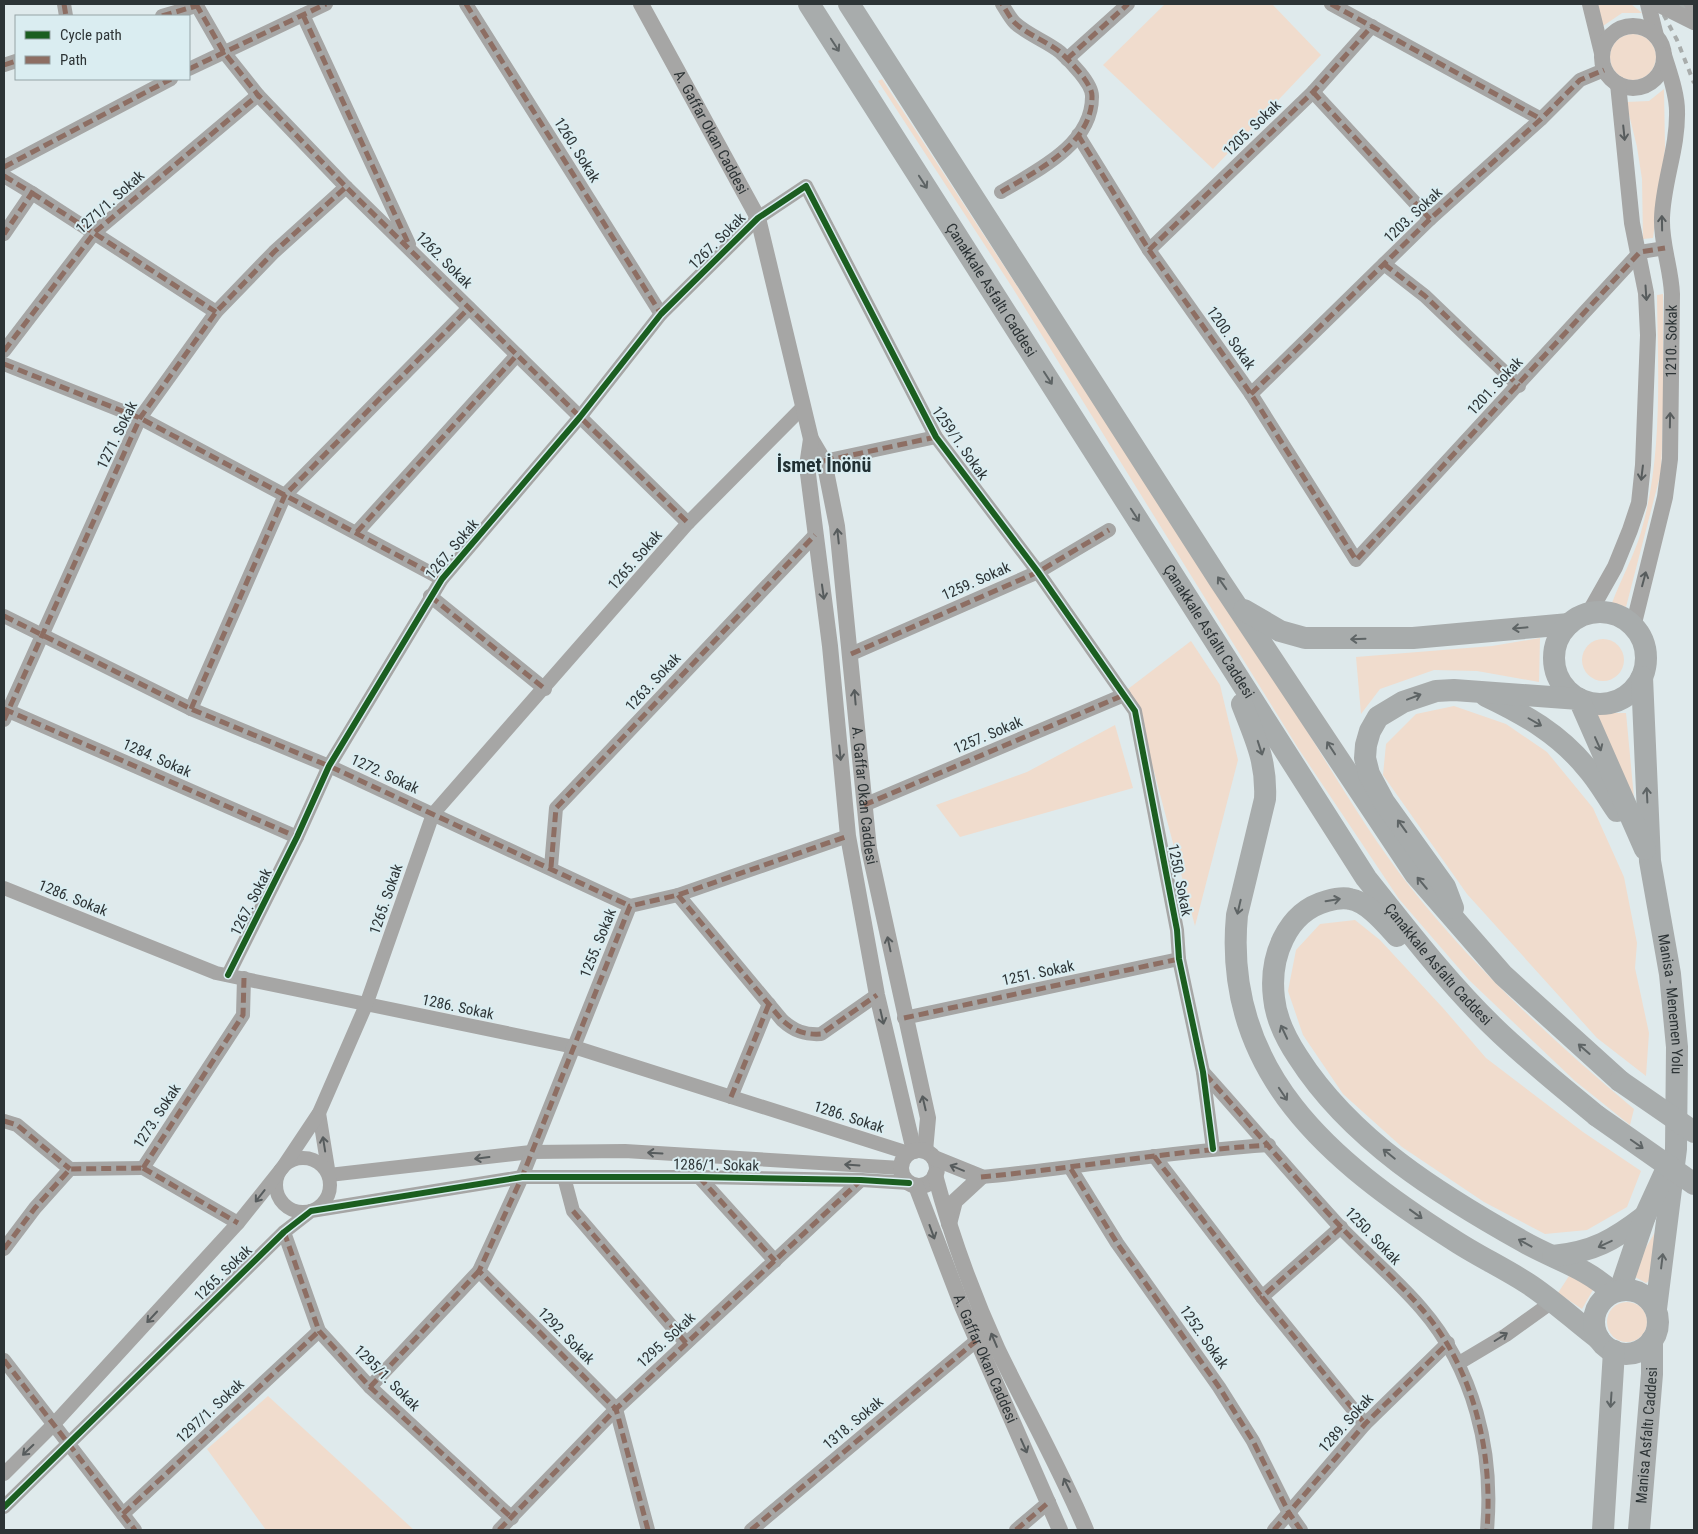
<svg xmlns="http://www.w3.org/2000/svg" width="1698" height="1534" viewBox="0 0 1698 1534" font-family="'Roboto Condensed',sans-serif">
<rect width="100%" height="100%" fill="#dfeaec"/>
<g fill="#f0dccd">
<path d="M 1165,4 L 1272,4 L 1321,55 L 1213,169 L 1103,65 Z"/>
<path d="M 1598,4 L 1631,4 L 1642,13 L 1622,13 L 1603,26 Z"/>
<circle cx="1633" cy="57" r="23"/>
<path d="M 882,79 L 1302,723 C 1337,779 1370,836 1411,888 C 1477,971 1553,1041 1634,1109 L 1630,1125 L 1575,1081 L 1469,980 L 1399,899 L 1298,748 L 1012,287 L 878,81 Z"/>
<path d="M 1664,89 L 1665,149 L 1653,238 L 1643,239 L 1642,179 L 1637,147 L 1626,102 L 1649,101 Z"/>
<path d="M 1663,294 L 1663,419 L 1661,472 L 1626,607 L 1612,603 C 1621,579 1634,556 1641,532 C 1663,456 1658,373 1657,295 Z"/>
<path d="M 1540,638 L 1539,682 L 1477,671 L 1434,670 L 1380,689 L 1361,714 L 1356,657 L 1492,646 Z"/>
<circle cx="1603" cy="660" r="21"/>
<path d="M 1191,641 L 1220,685 L 1238,760 L 1195,926 L 1139,715 L 1128,689 Z"/>
<path d="M 1454,706 L 1506,724 L 1547,752 L 1593,808 L 1624,877 L 1637,943 L 1635,968 L 1649,1033 L 1646,1076 L 1597,1038 L 1467,894 L 1383,775 L 1386,744 L 1416,714 Z"/>
<path d="M 1591,713 L 1626,713 L 1635,809 Z"/>
<path d="M 1115,725 L 1133,788 L 960,837 L 936,805 L 1027,772 Z"/>
<path d="M 1355,920 L 1380,940 L 1443,1008 L 1486,1058 L 1583,1132 L 1641,1171 L 1627,1207 L 1587,1230 L 1545,1234 L 1484,1202 L 1402,1147 L 1343,1094 L 1303,1035 L 1288,991 L 1296,950 L 1320,924 Z"/>
<path d="M 1657,1229 L 1650,1280 L 1646,1283 L 1635,1277 L 1633,1269 Z"/>
<path d="M 1569,1276 L 1594,1288 L 1582,1309 L 1558,1293 Z"/>
<circle cx="1627" cy="1322" r="20"/>
<path d="M 268,1396 L 414,1530 L 266,1530 L 207,1449 Z"/>
</g>
<g fill="none" stroke-linecap="round" stroke-linejoin="round">
<g stroke="#a6a6a5" stroke-width="14">
<path d="M 64,4 L 66,16"/>
<path d="M 196,4 L 223,51 L 258,95 L 346,187 L 688,523"/>
<path d="M 466,4 L 661,314"/>
<path d="M 1331,4 L 1541,119"/>
<path d="M 303,15 L 409,244"/>
<path d="M 162,16 L 196,6"/>
<path d="M 1067,59 L 1128,4"/>
<path d="M 4,65 L 16,61"/>
<path d="M 189,69 L 326,4"/>
<path d="M 1313,92 L 1430,219"/>
<path d="M 1078,135 L 1149,250 L 1251,394 L 1356,560 L 1640,252 L 1665,248"/>
<path d="M 4,167 L 171,79"/>
<path d="M 4,176 L 32,193 L 4,234"/>
<path d="M 1001,192 C 1036,171 1092,145 1092,97 C 1093,84 1070,61 1060,52 C 1046,41 1028,35 1015,23 C 1010,18 1006,10 1002,4"/>
<path d="M 32,193 L 216,312"/>
<path d="M 1149,250 L 1313,92 L 1372,26"/>
<path d="M 1384,264 L 1425,296 L 1519,386"/>
<path d="M 4,351 L 95,232 L 258,95"/>
<path d="M 4,364 L 140,418 L 442,579"/>
<path d="M 1251,394 L 1430,219 L 1541,119 L 1580,80 L 1604,70"/>
<path d="M 824,461 L 936,437"/>
<path d="M 357,532 L 517,355"/>
<path d="M 430,596 L 545,689"/>
<path d="M 4,616 L 191,709 L 329,766 L 630,906"/>
<path d="M 851,654 L 1038,572 L 1109,530"/>
<path d="M 4,709 L 297,837"/>
<path d="M 191,709 L 285,495 L 469,308"/>
<path d="M 4,720 L 140,418 L 216,312 L 274,252 L 346,187"/>
<path d="M 864,805 L 1124,695"/>
<path d="M 551,867 L 556,808 L 815,535"/>
<path d="M 4,888 L 216,973 L 574,1047 L 908,1153"/>
<path d="M 678,895 L 782,1020 C 794,1031 805,1035 821,1034 L 877,995"/>
<path d="M 228,975 L 297,837 L 329,766 L 442,579 L 580,417 L 661,314 L 758,218 L 806,186 L 936,437 L 1038,572 L 1135,711 L 1177,930 L 1179,959 L 1203,1072 L 1213,1149"/>
<path d="M 904,1018 L 1179,959"/>
<path d="M 1203,1072 C 1250,1124 1294,1177 1341,1228 C 1367,1255 1397,1280 1421,1308 C 1474,1369 1494,1451 1487,1530"/>
<path d="M 731,1097 L 769,1004"/>
<path d="M 319,1113 L 329,1175 L 531,1152 L 625,1151 L 901,1168"/>
<path d="M 4,1121 L 17,1125 L 70,1169"/>
<path d="M 1154,1156 L 1262,1297"/>
<circle cx="303" cy="1185" r="27"/>
<path d="M 143,1168 L 243,1015 L 244,978"/>
<path d="M 143,1168 L 238,1223"/>
<path d="M 1071,1169 L 1117,1243 L 1219,1387 L 1253,1441 L 1289,1513 L 1301,1530"/>
<path d="M 564,1177 L 573,1211 L 686,1343"/>
<path d="M 699,1177 L 775,1261"/>
<path d="M 981,1177 C 1077,1168 1172,1151 1269,1145"/>
<path d="M 1341,1227 L 1262,1297 L 1365,1424"/>
<path d="M 284,1232 L 319,1331 L 370,1387 L 512,1518"/>
<path d="M 4,1249 L 35,1208 L 70,1169 L 143,1168"/>
<path d="M 4,1360 L 135,1530"/>
<path d="M 1459,1363 L 1506,1335 L 1552,1302"/>
<path d="M 370,1387 L 479,1271"/>
<path d="M 4,1474 L 52,1426 L 238,1223 L 283,1167 L 319,1113 L 366,1005 L 433,814 L 688,523 L 802,408"/>
<path d="M 4,1507 L 284,1232 L 311,1211 L 522,1177 L 699,1177 L 861,1180 L 909,1183"/>
<path d="M 123,1514 L 319,1331"/>
<path d="M 499,1530 L 616,1409 L 861,1180"/>
<path d="M 648,1530 L 616,1409 L 479,1271 L 522,1177 L 630,906 L 678,895 L 848,836"/>
<path d="M 751,1530 L 976,1341"/>
<path d="M 1016,1530 L 1049,1502"/>
<path d="M 1274,1530 L 1365,1424 L 1448,1343"/>
</g>
<g stroke="#a6a6a5" stroke-width="16">
<path id="s1" d="M 641,4 L 758,218 L 811,439 L 824,461 L 837,526 L 869,849 L 928,1118 L 925,1151"/>
<path d="M 1590,4 L 1602,53"/>
<path d="M 1648,4 L 1656,36"/>
<path d="M 1684,4 L 1694,9"/>
<circle cx="1633" cy="57" r="31"/>
<path d="M 811,439 L 807,466 L 830,646 L 848,836 L 877,995 L 914,1151"/>
<path d="M 1589,613 L 1615,567 L 1630,530 L 1639,503 L 1643,465 L 1648,335 L 1646,293 L 1632,223 L 1618,84"/>
<path id="s2" d="M 1633,627 L 1665,497 L 1670,459 L 1672,294 C 1671,268 1661,244 1662,218 C 1663,182 1678,148 1677,111 C 1677,93 1669,72 1664,55"/>
<circle cx="919" cy="1168" r="18"/>
<path d="M 934,1158 L 981,1177 L 955,1201 L 949,1224"/>
<path d="M 935,1175 C 951,1235 972,1293 998,1350 C 1027,1410 1060,1468 1086,1530"/>
<path id="s3" d="M 916,1186 L 962,1306 L 1060,1530"/>
</g>
<g stroke="#a8acac" stroke-width="22">
<path id="s4" d="M 809,4 L 1366,878 C 1409,932 1451,987 1501,1034 C 1532,1063 1565,1090 1597,1116"/>
<path d="M 849,4 L 1220,581 L 1415,874 L 1503,975 L 1620,1081"/>
<path d="M 1244,610 L 1280,631 L 1305,638 L 1413,638 L 1569,624"/>
<circle cx="1600" cy="658" r="46"/>
<path id="s5" d="M 1642,677 L 1650,861 L 1670,974 L 1677,1047 L 1676,1149 L 1656,1309"/>
<path d="M 1486,696 C 1524,714 1559,734 1586,767 C 1598,780 1607,797 1617,811"/>
<path d="M 1242,704 C 1255,738 1267,761 1265,799 L 1237,915 C 1222,1072 1331,1162 1452,1239 C 1476,1255 1502,1267 1527,1283 C 1552,1299 1575,1321 1599,1339"/>
<path d="M 1453,908 L 1445,887 L 1384,802 L 1369,774 L 1365,758 L 1366,745 L 1370,731 L 1378,717 L 1403,702 L 1436,691 L 1454,690 L 1579,699 L 1645,849"/>
<path d="M 1397,936 C 1385,923 1368,902 1350,899 C 1343,897 1334,899 1327,901 C 1286,912 1269,958 1274,998 C 1276,1019 1286,1039 1298,1057 C 1351,1140 1440,1195 1524,1242 C 1554,1259 1587,1268 1612,1292"/>
<path d="M 1553,1256 C 1593,1252 1614,1240 1645,1216"/>
<path d="M 1620,1290 L 1645,1216 L 1667,1168"/>
<circle cx="1626" cy="1322" r="32"/>
<path d="M 1603,1530 L 1614,1351"/>
<path id="s6" d="M 1639,1530 L 1652,1374 L 1652,1340"/>
</g>
<g stroke="#a8acab" stroke-width="4" stroke-dasharray="6 6" stroke-linecap="butt">
<path d="M 1658,4 L 1677,40 L 1694,83"/>
<path d="M 1681,4 L 1694,27"/>
</g>
<path stroke="#a6a6a5" stroke-width="16" d="M 1658,4 L 1694,22"/>
<g stroke="#a8acac" stroke-width="22">
<path d="M 1620,1081 L 1694,1132"/>
<path d="M 1597,1116 L 1694,1184"/>
</g>
<g stroke="#8d6e63" stroke-width="5" stroke-dasharray="10 5" stroke-linecap="butt">
<path d="M 64,4 L 66,16"/>
<path d="M 196,4 L 223,51 L 258,95 L 346,187 L 688,523"/>
<path d="M 466,4 L 661,314"/>
<path d="M 1331,4 L 1541,119"/>
<path d="M 303,15 L 409,245"/>
<path d="M 162,16 L 196,6"/>
<path d="M 1067,59 L 1128,4"/>
<path d="M 4,65 L 16,61"/>
<path d="M 189,69 L 326,4"/>
<path d="M 1313,92 L 1430,219"/>
<path d="M 1078,135 L 1149,250 L 1251,394 L 1356,560 L 1640,252 L 1665,248"/>
<path d="M 4,167 L 171,79"/>
<path d="M 4,176 L 32,193 L 4,234"/>
<path d="M 1001,192 C 1036,171 1092,145 1092,97 C 1093,84 1070,61 1060,52 C 1046,41 1028,35 1015,23 C 1010,18 1006,10 1002,4"/>
<path d="M 32,193 L 216,312"/>
<path d="M 1149,250 L 1313,92 L 1372,26"/>
<path d="M 1384,264 L 1425,296 L 1519,386"/>
<path d="M 4,351 L 95,232 L 258,95"/>
<path d="M 4,364 L 140,418 L 442,579"/>
<path d="M 1251,394 L 1430,219 L 1541,119 L 1580,80 L 1604,70"/>
<path d="M 824,461 L 936,437"/>
<path d="M 357,532 L 517,355"/>
<path d="M 430,596 L 545,689"/>
<path d="M 4,616 L 191,709 L 329,766 L 630,906"/>
<path d="M 851,654 L 1038,572 L 1109,530"/>
<path d="M 4,709 L 297,837"/>
<path d="M 191,709 L 285,495 L 469,308"/>
<path d="M 4,720 L 140,418 L 216,312 L 274,252 L 346,187"/>
<path d="M 864,805 L 1124,695"/>
<path d="M 551,867 L 556,808 L 815,535"/>
<path d="M 678,895 L 782,1020 C 794,1031 805,1035 821,1034 L 877,995"/>
<path d="M 904,1018 L 1179,959"/>
<path d="M 1205,1074 C 1251,1125 1294,1177 1341,1227 C 1367,1255 1396,1279 1421,1308 C 1474,1368 1493,1452 1487,1530"/>
<path d="M 731,1097 L 769,1004"/>
<path d="M 4,1121 L 17,1125 L 70,1169"/>
<path d="M 1154,1156 L 1262,1297"/>
<path d="M 143,1168 L 243,1015 L 244,978"/>
<path d="M 143,1168 L 238,1223"/>
<path d="M 1071,1169 L 1117,1243 L 1219,1387 L 1253,1441 L 1289,1513 L 1301,1530"/>
<path d="M 699,1177 L 775,1261"/>
<path d="M 981,1177 C 1077,1168 1172,1151 1269,1145"/>
<path d="M 573,1211 L 686,1343"/>
<path d="M 1341,1227 L 1262,1297 L 1365,1424"/>
<path d="M 284,1232 L 319,1331 L 370,1387 L 512,1518"/>
<path d="M 4,1249 L 35,1208 L 70,1169 L 143,1168"/>
<path d="M 4,1360 L 135,1530"/>
<path d="M 370,1387 L 479,1271"/>
<path d="M 123,1514 L 319,1331"/>
<path d="M 499,1530 L 616,1409 L 861,1180"/>
<path d="M 648,1530 L 616,1409 L 479,1271 L 522,1177 L 630,906 L 678,895 L 848,836"/>
<path d="M 751,1530 L 976,1341"/>
<path d="M 1016,1530 L 1049,1502"/>
<path d="M 1274,1530 L 1365,1424 L 1448,1343"/>
</g>
<defs>
<g id="cycleway">
<path d="M 228,975 L 297,837 L 329,766 L 442,579 L 580,417 L 661,314 L 758,218 L 806,186 L 936,437 L 1038,572 L 1135,711 L 1177,930 L 1179,959 L 1203,1072 L 1213,1149"/>
<path d="M 4,1507 L 284,1232 L 311,1211 L 522,1177 L 699,1177 L 861,1180 L 909,1183"/>
</g>
</defs>
<use href="#cycleway" stroke="#daedf1" stroke-width="9"/>
<use href="#cycleway" stroke="#1b5e20" stroke-width="6"/>
</g>
<defs><path id="oneway-shaft" d="M-6 0H5M1.5-3L5.5 0L1.5 3" fill="none" stroke-width="1.6" stroke-linecap="round" stroke-linejoin="round" transform="scale(1.25)"/></defs>
<g stroke="#5e6465">
<use href="#oneway-shaft" transform="translate(835 45) rotate(57)"/>
<use href="#oneway-shaft" transform="translate(923 182) rotate(57)"/>
<use href="#oneway-shaft" transform="translate(1048 378) rotate(57)"/>
<use href="#oneway-shaft" transform="translate(1135 515) rotate(57)"/>
<use href="#oneway-shaft" transform="translate(1222 583) rotate(-125)"/>
<use href="#oneway-shaft" transform="translate(1520 628) rotate(175)"/>
<use href="#oneway-shaft" transform="translate(1358 639) rotate(178)"/>
<use href="#oneway-shaft" transform="translate(1414 697) rotate(-21)"/>
<use href="#oneway-shaft" transform="translate(1535 722) rotate(30)"/>
<use href="#oneway-shaft" transform="translate(1598 744) rotate(66)"/>
<use href="#oneway-shaft" transform="translate(1260 748) rotate(72)"/>
<use href="#oneway-shaft" transform="translate(1331 748) rotate(-123)"/>
<use href="#oneway-shaft" transform="translate(1647 795) rotate(-93)"/>
<use href="#oneway-shaft" transform="translate(1402 826) rotate(-126)"/>
<use href="#oneway-shaft" transform="translate(1422 883) rotate(-130)"/>
<use href="#oneway-shaft" transform="translate(1333 900) rotate(-9)"/>
<use href="#oneway-shaft" transform="translate(1239 907) rotate(103)"/>
<use href="#oneway-shaft" transform="translate(1284 1032) rotate(-115)"/>
<use href="#oneway-shaft" transform="translate(1584 1049) rotate(-139)"/>
<use href="#oneway-shaft" transform="translate(1283 1094) rotate(56)"/>
<use href="#oneway-shaft" transform="translate(1637 1144) rotate(35)"/>
<use href="#oneway-shaft" transform="translate(1389 1154) rotate(-141)"/>
<use href="#oneway-shaft" transform="translate(1416 1214) rotate(36)"/>
<use href="#oneway-shaft" transform="translate(1525 1243) rotate(-151)"/>
<use href="#oneway-shaft" transform="translate(1605 1244) rotate(155)"/>
<use href="#oneway-shaft" transform="translate(1662 1261) rotate(-83)"/>
<use href="#oneway-shaft" transform="translate(1611 1400) rotate(94)"/>
</g>
<g stroke="#575c5d">
<use href="#oneway-shaft" transform="translate(1624 133) rotate(84)"/>
<use href="#oneway-shaft" transform="translate(1662 223) rotate(-91)"/>
<use href="#oneway-shaft" transform="translate(1646 293) rotate(86)"/>
<use href="#oneway-shaft" transform="translate(1670 420) rotate(-89)"/>
<use href="#oneway-shaft" transform="translate(1642 473) rotate(97)"/>
<use href="#oneway-shaft" transform="translate(838 536) rotate(-96)"/>
<use href="#oneway-shaft" transform="translate(1644 579) rotate(-75)"/>
<use href="#oneway-shaft" transform="translate(823 592) rotate(82)"/>
<use href="#oneway-shaft" transform="translate(855 697) rotate(-95)"/>
<use href="#oneway-shaft" transform="translate(840 753) rotate(84)"/>
<use href="#oneway-shaft" transform="translate(889 944) rotate(-102)"/>
<use href="#oneway-shaft" transform="translate(882 1017) rotate(77)"/>
<use href="#oneway-shaft" transform="translate(924 1103) rotate(-103)"/>
<use href="#oneway-shaft" transform="translate(324 1144) rotate(-99)"/>
<use href="#oneway-shaft" transform="translate(655 1153) rotate(-177)"/>
<use href="#oneway-shaft" transform="translate(482 1158) rotate(173)"/>
<use href="#oneway-shaft" transform="translate(852 1165) rotate(-176)"/>
<use href="#oneway-shaft" transform="translate(957 1168) rotate(-158)"/>
<use href="#oneway-shaft" transform="translate(260 1196) rotate(128)"/>
<use href="#oneway-shaft" transform="translate(932 1232) rotate(70)"/>
<use href="#oneway-shaft" transform="translate(152 1317) rotate(133)"/>
<use href="#oneway-shaft" transform="translate(1501 1337) rotate(-32)"/>
<use href="#oneway-shaft" transform="translate(994 1340) rotate(-113)"/>
<use href="#oneway-shaft" transform="translate(1024 1446) rotate(66)"/>
<use href="#oneway-shaft" transform="translate(28 1450) rotate(136)"/>
<use href="#oneway-shaft" transform="translate(1067 1485) rotate(-116)"/>
</g>
<g text-anchor="middle" stroke-width="4" stroke-linejoin="round" paint-order="stroke">
<g font-size="15" fill="#2d3436" stroke="#daedf1">
<text transform="translate(1252 128) rotate(-44)" y="5">1205. Sokak</text>
<text dy="5" stroke="none"><textPath href="#s1" startOffset="146">A. Gaffar Okan Caddesi</textPath></text>
<text transform="translate(577 150) rotate(58)" y="5">1260. Sokak</text>
<text transform="translate(110 202) rotate(-42)" y="5">1271/1. Sokak</text>
<text transform="translate(1413 215) rotate(-43)" y="5">1203. Sokak</text>
<text transform="translate(717 241) rotate(-45)" y="5">1267. Sokak</text>
<text transform="translate(444 260) rotate(45)" y="5">1262. Sokak</text>
<text dy="5" stroke="none"><textPath href="#s4" startOffset="339">Çanakkale Asfaltı Caddesi</textPath></text>
<text transform="translate(1231 338) rotate(55)" y="5">1200. Sokak</text>
<text dy="5" stroke="none"><textPath href="#s2" startOffset="290">1210. Sokak</textPath></text>
<text transform="translate(1495 386) rotate(-47)" y="5">1201. Sokak</text>
<text transform="translate(117 435) rotate(-64)" y="5">1271. Sokak</text>
<text transform="translate(960 443) rotate(55)" y="5">1259/1. Sokak</text>
<text transform="translate(452 549) rotate(-50)" y="5">1267. Sokak</text>
<text transform="translate(635 560) rotate(-49)" y="5">1265. Sokak</text>
<text transform="translate(976 581) rotate(-24)" y="5">1259. Sokak</text>
<text dy="5" stroke="none"><textPath href="#s4" startOffset="744">Çanakkale Asfaltı Caddesi</textPath></text>
<text transform="translate(653 682) rotate(-47)" y="5">1263. Sokak</text>
<text transform="translate(988 735) rotate(-23)" y="5">1257. Sokak</text>
<text transform="translate(157 758) rotate(24)" y="5">1284. Sokak</text>
<text transform="translate(385 774) rotate(25)" y="5">1272. Sokak</text>
<text dy="5" stroke="none"><textPath href="#s1" startOffset="834">A. Gaffar Okan Caddesi</textPath></text>
<text transform="translate(1180 880) rotate(79)" y="5">1250. Sokak</text>
<text transform="translate(73 898) rotate(22)" y="5">1286. Sokak</text>
<text transform="translate(386 899) rotate(-71)" y="5">1265. Sokak</text>
<text transform="translate(251 902) rotate(-63)" y="5">1267. Sokak</text>
<text transform="translate(598 943) rotate(-68)" y="5">1255. Sokak</text>
<text dy="5" stroke="none"><textPath href="#s4" startOffset="1149">Çanakkale Asfaltı Caddesi</textPath></text>
<text transform="translate(1038 973) rotate(-12)" y="5">1251. Sokak</text>
<text dy="5" stroke="none"><textPath href="#s5" startOffset="329">Manisa - Menemen Yolu</textPath></text>
<text transform="translate(458 1007) rotate(12)" y="5">1286. Sokak</text>
<text transform="translate(157 1116) rotate(-57)" y="5">1273. Sokak</text>
<text transform="translate(849 1117) rotate(18)" y="5">1286. Sokak</text>
<text transform="translate(716 1165) rotate(1)" y="5">1286/1. Sokak</text>
<text transform="translate(1373 1236) rotate(46)" y="5">1250. Sokak</text>
<text transform="translate(223 1273) rotate(-44)" y="5">1265. Sokak</text>
<text transform="translate(566 1336) rotate(45)" y="5">1292. Sokak</text>
<text transform="translate(1204 1337) rotate(55)" y="5">1252. Sokak</text>
<text transform="translate(666 1340) rotate(-43)" y="5">1295. Sokak</text>
<text dy="5" stroke="none"><textPath href="#s3" startOffset="186">A. Gaffar Okan Caddesi</textPath></text>
<text transform="translate(387 1378) rotate(45)" y="5">1295/1. Sokak</text>
<text transform="translate(210 1411) rotate(-43)" y="5">1297/1. Sokak</text>
<text transform="translate(853 1423) rotate(-40)" y="5">1318. Sokak</text>
<text transform="translate(1346 1423) rotate(-48)" y="5">1289. Sokak</text>
<text dy="5" stroke="none"><textPath href="#s6" startOffset="95">Manisa Asfaltı Caddesi</textPath></text>
</g>
<g font-size="20" font-weight="bold" fill="#213033" stroke="#daedf1">
<text x="824" y="472">İsmet İnönü</text>
</g>
</g>
<rect width="1698" height="1534" fill="none" stroke="#2d3436" stroke-width="10"/>
<rect x="15" y="15" width="175" height="65" fill="#daedf1" stroke="#95a3a6"/>
<rect x="25" y="31" width="25" height="8" fill="#1b5e20" stroke="#95a3a6"/>
<text x="60" y="40" font-size="15" fill="#2d3436">Cycle path</text>
<rect x="25" y="56" width="25" height="8" fill="#8d6e63" stroke="#95a3a6"/>
<text x="60" y="65" font-size="15" fill="#2d3436">Path</text>
</svg>
